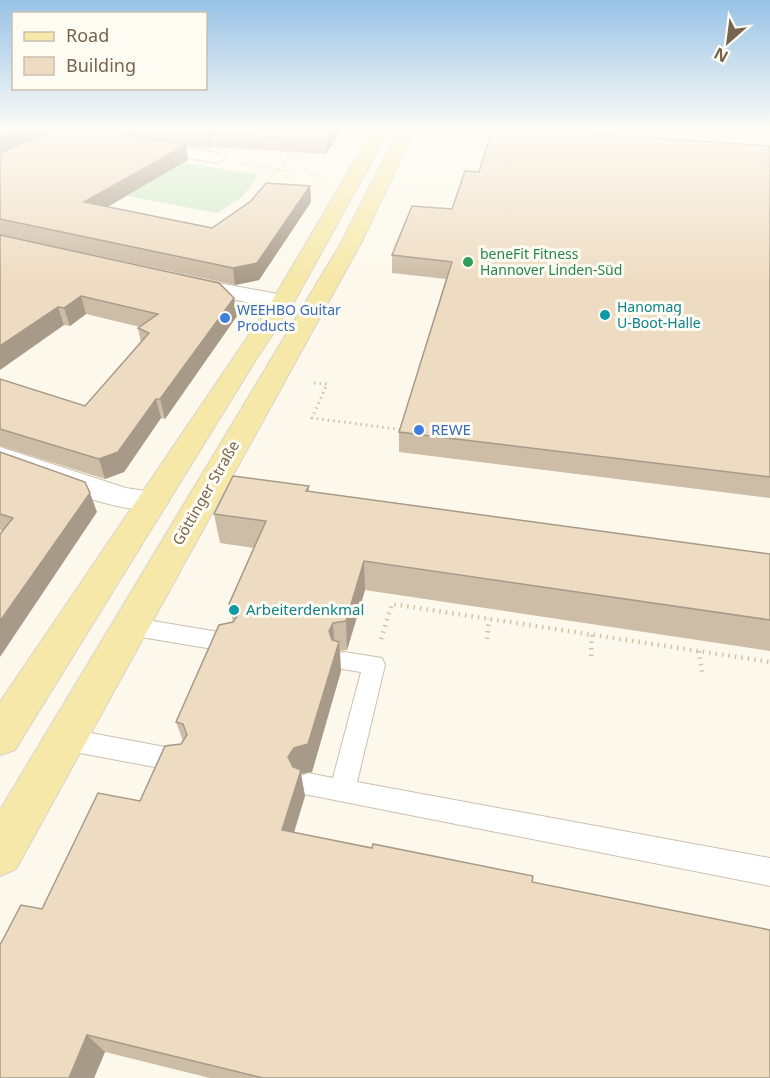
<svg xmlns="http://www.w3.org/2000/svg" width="770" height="1078" viewBox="0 0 770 1078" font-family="'Noto Sans',sans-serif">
<rect width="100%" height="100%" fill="#fcf8eb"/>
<path fill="#d0e9c9" d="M 184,163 L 259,175 L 242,197 L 217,213 L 127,196 Z"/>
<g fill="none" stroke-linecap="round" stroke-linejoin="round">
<defs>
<g id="lane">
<path d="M 129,617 L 231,634 L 239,637 L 242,643 L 239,649 L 231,652 L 129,635 L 121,632 L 118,626 L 121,620 Z"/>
<path d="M 344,652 L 382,658 L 385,665 L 357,782 L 770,858 L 770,886 L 299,793 L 295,785 L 299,777 L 308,773 L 333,778 L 361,672 L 336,668 L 333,661 L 336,654 Z"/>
<path d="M 64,728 L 181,750 L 190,753 L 194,761 L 190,769 L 181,772 L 64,750 L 55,747 L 52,739 L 55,731 Z"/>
</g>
<g id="street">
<path d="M 50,130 L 88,130 L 217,153 L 225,158 L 217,163 L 58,135 Z"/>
<path d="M 186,277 L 283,295 L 291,297 L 294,302 L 291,307 L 283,309 L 178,289 L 175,284 L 178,279 Z"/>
<path d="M 0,447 L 126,488 L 164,494 L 169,501 L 164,508 C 126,519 39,480 0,466 Z"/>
</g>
<g id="primary">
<path d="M 373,130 L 389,130 L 294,302 L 257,358 L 15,750 L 0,755 L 0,702 L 272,301 Z"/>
<path d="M 399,130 L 415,130 L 361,243 L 16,869 L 0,876 L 0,810 L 341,243 Z"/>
</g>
</defs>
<use href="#lane" stroke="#ccc0ae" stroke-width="2"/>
<use href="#street" stroke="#ccc0ae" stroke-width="2"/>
<use href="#primary" stroke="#d9d4ce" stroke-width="2"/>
<g stroke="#d5c2a6" stroke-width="2" stroke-dasharray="1 2" stroke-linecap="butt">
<path d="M 721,130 L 770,134"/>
<path d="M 290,155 L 302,156"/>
<path d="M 241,163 L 290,172"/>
<path d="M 311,175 L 322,177"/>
<path d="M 270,183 L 266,183 L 294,150"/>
</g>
<path stroke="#d5c2a6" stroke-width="3" stroke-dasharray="1.5 4" stroke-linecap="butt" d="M 314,383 L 327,384 L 312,418 L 405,430"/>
<g stroke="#d5c2a6" stroke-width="4.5" stroke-dasharray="1.5 5" stroke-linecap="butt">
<path d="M 381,639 L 392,604 L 770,662"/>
<path d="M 487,639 L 489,619"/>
<path d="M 699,651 L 702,673"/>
<path d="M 591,656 L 592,635"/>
</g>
<use href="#lane" fill="#fff" fill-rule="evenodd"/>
<use href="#street" fill="#fff" fill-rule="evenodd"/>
<use href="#primary" fill="#f6e8a8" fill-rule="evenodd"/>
</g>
<g fill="#cdbda7">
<path d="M 0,130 L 48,132 L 186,145 L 188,160 L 108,207 L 212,228 L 310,186 L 311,202 L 259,280 L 235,285 L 0,235 Z"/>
<path d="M 103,130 L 343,130 L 326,154 L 211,147 L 208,149 Z"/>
<path d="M 770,146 L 770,498 L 399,452 L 399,432 L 446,279 L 392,273 L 392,255 L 452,209 L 479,172 Z"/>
<path d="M 0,235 L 237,316 L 165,419 L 161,418 L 124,472 L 105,479 L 0,446 L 0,379 L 85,406 L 141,343 L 138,328 L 140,327 L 86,314 L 70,326 L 64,325 Z"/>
<path d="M 0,452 L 97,512 L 3,531 L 0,530 Z"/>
<path d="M 309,486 L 309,491 L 770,554 L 770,651 L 365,590 L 347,650 L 340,651 L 341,671 L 312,772 L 301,774 L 305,796 L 294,833 L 532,882 L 770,1078 L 210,1078 L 105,1052 L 94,1078 L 42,909 L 140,801 L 183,741 L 176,722 L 233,622 L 229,604 L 254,548 L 220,543 L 214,514 Z"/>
</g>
<g fill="#a79a88">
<path d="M 16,130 L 49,130 L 49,132 L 0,155 L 0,138 Z"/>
<path d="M 332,130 L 343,130 L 326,154 L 326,140 Z"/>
<path d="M 209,133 L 211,147 L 208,149 L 205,134 Z"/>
<path d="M 186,145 L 188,160 L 88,218 L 84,202 Z"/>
<path d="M 310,186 L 311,202 L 259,280 L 235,285 L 233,268 Z"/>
<path d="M 81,296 L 86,314 L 70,326 L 64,308 Z"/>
<path d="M 234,298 L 237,316 L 165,419 L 160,399 Z"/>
<path d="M 58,307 L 64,325 L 0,370 L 0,346 Z"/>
<path d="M 156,399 L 161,418 L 124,472 L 105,479 L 99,459 Z"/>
<path d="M 90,493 L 97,512 L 0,657 L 0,621 Z"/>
<path d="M 364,561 L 365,590 L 347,650 L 346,621 Z"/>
<path d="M 333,623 L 335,652 L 329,631 Z"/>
<path d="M 339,642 L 341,671 L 312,772 L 301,774 L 305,796 L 287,855 L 282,830 L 293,784 L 288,757 Z"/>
<path d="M 87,1035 L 105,1052 L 94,1078 L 69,1078 Z"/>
</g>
<g fill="#eedcc2" stroke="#a79a88" stroke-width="1.5">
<path d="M 0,130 L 16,130 L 0,138 Z"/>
<path d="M 53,130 L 98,130 L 186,145 L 84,202 L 212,228 L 251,201 L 266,183 L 310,186 L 257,263 L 233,268 L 0,219 L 0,153 Z"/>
<path d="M 182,130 L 332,130 L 326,140 L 209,133 L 205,134 Z"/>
<path d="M 492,130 L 533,130 L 770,146 L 770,477 L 399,432 L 452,262 L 392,255 L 412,206 L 452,209 L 465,171 L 479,172 Z"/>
<path d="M 0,235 L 219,283 L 234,298 L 160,399 L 156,399 L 118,452 L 99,459 L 0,429 L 0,379 L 85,406 L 149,333 L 138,328 L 158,314 L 81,296 L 64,308 L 58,307 L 0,346 Z"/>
<path d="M 0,452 L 85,482 L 90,493 L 0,621 L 0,534 L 13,518 L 0,514 Z"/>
<path d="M 233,476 L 309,486 L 306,491 L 770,554 L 770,620 L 364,561 L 346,621 L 333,623 L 329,631 L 332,640 L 339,642 L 308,744 L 294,748 L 288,757 L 293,767 L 301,770 L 282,830 L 372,848 L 373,844 L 533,876 L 532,882 L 770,930 L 770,1078 L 263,1078 L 87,1035 L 69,1078 L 0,1078 L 0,945 L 21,905 L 42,909 L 98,793 L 140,801 L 165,746 L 181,744 L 187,735 L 183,724 L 176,722 L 219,625 L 233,622 L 238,615 L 235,607 L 229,604 L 266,521 L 214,514 Z"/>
</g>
<linearGradient id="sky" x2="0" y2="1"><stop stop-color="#98c2e7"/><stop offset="0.46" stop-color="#fefcf6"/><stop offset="1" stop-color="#fefcf6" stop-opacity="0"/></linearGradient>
<rect width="770" height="281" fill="url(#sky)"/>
<circle fill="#2e9e5b" stroke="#fefcf2" stroke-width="2" cx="468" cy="262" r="6"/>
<g fill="#0f9aa8" stroke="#fefcf2" stroke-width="2">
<circle cx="605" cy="315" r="6"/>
<circle cx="234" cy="610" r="6"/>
</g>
<g fill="#3f7fe0" stroke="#fefcf2" stroke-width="2">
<circle cx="225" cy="318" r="6"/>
<circle cx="419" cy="430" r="6"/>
</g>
<g text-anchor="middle" stroke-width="6" stroke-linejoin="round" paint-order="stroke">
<g font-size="14" fill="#27864d" stroke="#fefcf2" text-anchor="start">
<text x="480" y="259">beneFit Fitness<tspan x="480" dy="16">Hannover Linden-Süd</tspan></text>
</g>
<g font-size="14" fill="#0d838f" stroke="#fefcf2" text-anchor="start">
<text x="617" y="312">Hanomag<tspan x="617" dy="16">U-Boot-Halle</tspan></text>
</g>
<g font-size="14" fill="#366cbe" stroke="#fefcf2" text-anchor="start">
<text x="237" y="315">WEEHBO Guitar<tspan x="237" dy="16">Products</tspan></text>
</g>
<g font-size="15" fill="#366cbe" stroke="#fefcf2" text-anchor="start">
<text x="431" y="435">REWE</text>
</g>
<g font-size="15" fill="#76644f" stroke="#fefcf2">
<text transform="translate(206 493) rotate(-60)" y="5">Göttinger Straße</text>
</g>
<g font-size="15" fill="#0d838f" stroke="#fefcf2" text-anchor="start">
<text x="246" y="615">Arbeiterdenkmal</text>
</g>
</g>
<rect x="12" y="12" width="195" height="78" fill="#fefcf2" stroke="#c8bfb1" stroke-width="1.5"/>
<rect x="24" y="32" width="30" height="9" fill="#f6e8a8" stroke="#c8bfb1" stroke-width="1.5"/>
<text x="66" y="42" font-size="18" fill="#76644f">Road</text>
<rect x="24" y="57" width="30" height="18" fill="#eedcc2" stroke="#c8bfb1" stroke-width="1.5"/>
<text x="66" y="72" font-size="18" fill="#76644f">Building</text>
<g transform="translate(728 42) rotate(208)" stroke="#fefcf2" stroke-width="4.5" paint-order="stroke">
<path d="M0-4.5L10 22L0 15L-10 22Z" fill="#76644f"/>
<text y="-9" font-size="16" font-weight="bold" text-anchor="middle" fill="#76644f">N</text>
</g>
</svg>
